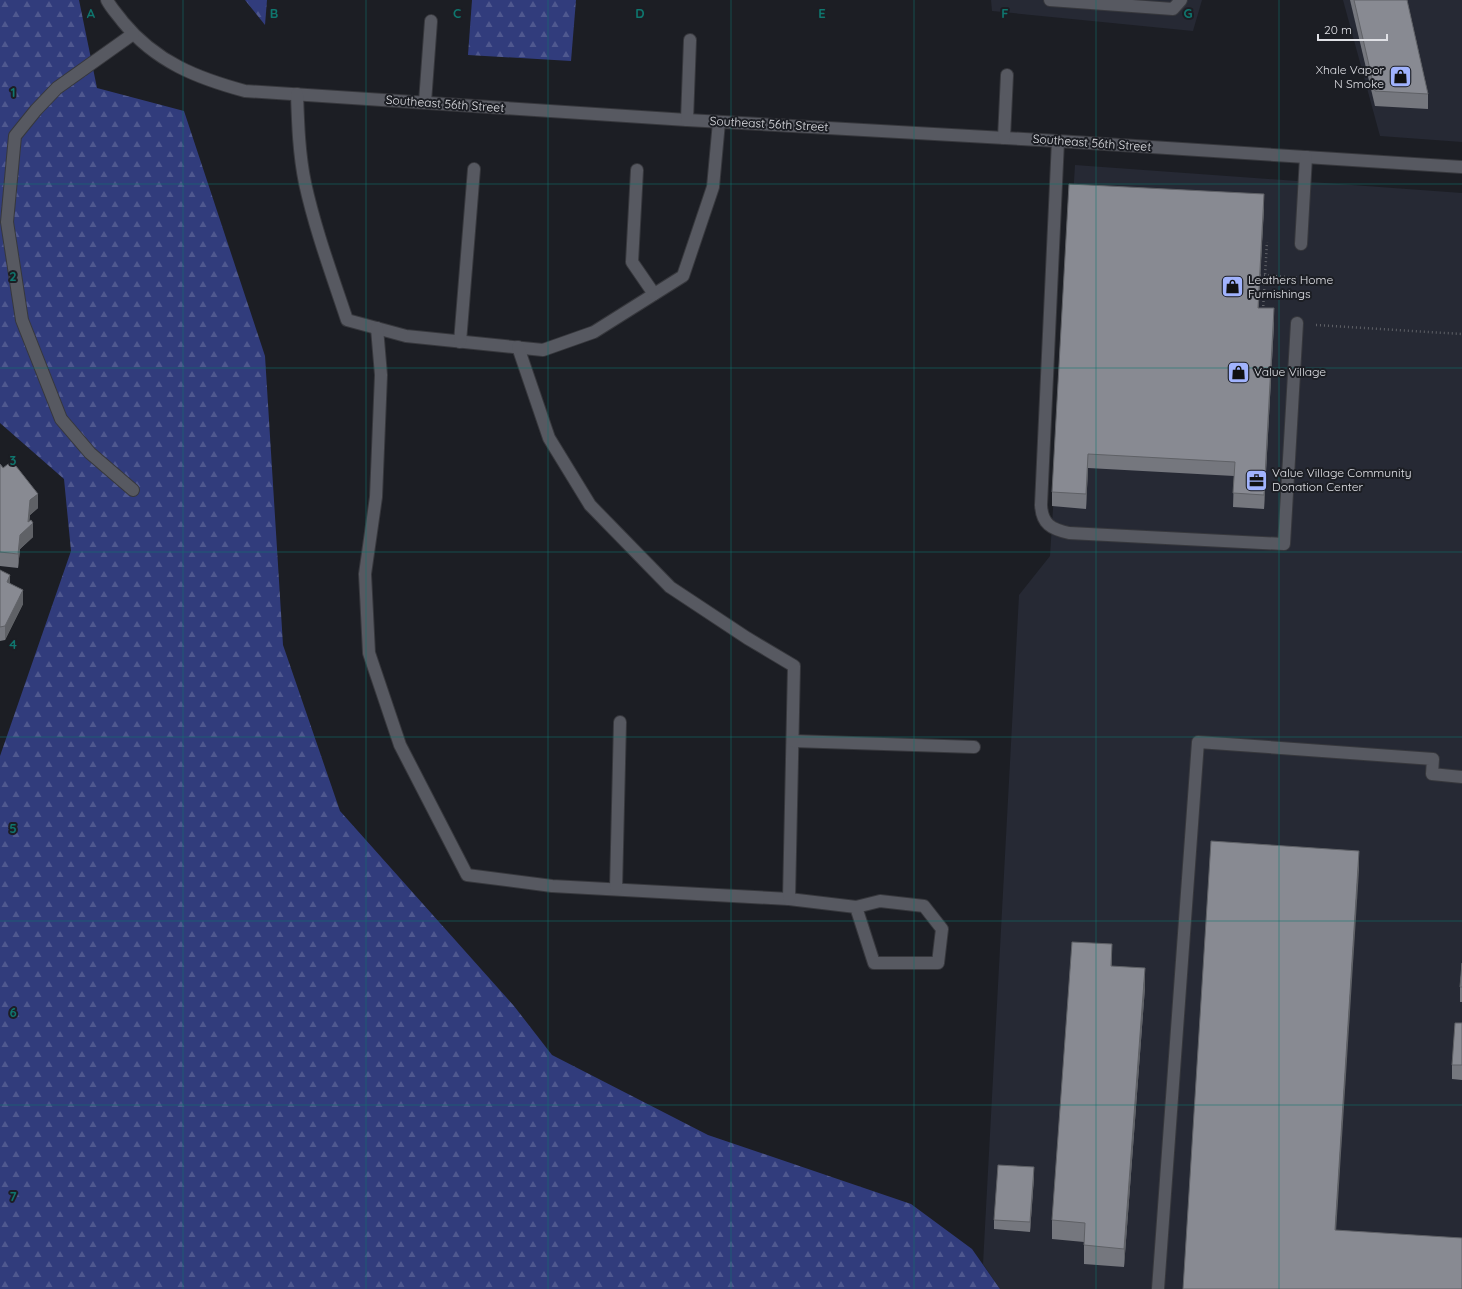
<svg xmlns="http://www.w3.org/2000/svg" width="1462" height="1289" viewBox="0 0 1462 1289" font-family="Quicksand,sans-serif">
<defs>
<pattern id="forest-firs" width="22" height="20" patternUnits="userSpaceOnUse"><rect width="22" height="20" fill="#313c7c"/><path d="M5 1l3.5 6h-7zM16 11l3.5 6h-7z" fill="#4f588f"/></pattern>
</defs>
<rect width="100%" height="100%" fill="#1c1e24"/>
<g fill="#262934">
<path d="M 991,0 L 1202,0 L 1193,31 L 992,11 Z"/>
<path d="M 1343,0 L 1462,0 L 1462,142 L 1380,136 Z"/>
<path d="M 1075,165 L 1462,193 L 1462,1289 L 1000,1289 L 983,1264 L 1019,595 L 1050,556 Z"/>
</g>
<g fill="url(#forest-firs)">
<path d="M 0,0 L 79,0 L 97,88 L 184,111 L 265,356 L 283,645 L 340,811 L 514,1006 L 552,1055 L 708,1135 L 911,1204 L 972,1249 L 1000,1289 L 0,1289 L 0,756 L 71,551 L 64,479 L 0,423 Z"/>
<path d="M 245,0 L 267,0 L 265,25 Z"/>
<path d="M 472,0 L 576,0 L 571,61 L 468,55 Z"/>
</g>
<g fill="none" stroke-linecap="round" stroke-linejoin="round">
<defs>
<g id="minor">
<path d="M 107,0 C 111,8 118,15 123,22 C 156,62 197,78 245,91 L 687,120 L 1058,141 L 1462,167"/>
<path d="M 1050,0 L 1173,9 L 1181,0"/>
<path d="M 297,94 C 298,124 299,154 305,183 C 315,229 332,275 347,320 L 406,336 L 543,350 L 594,332 L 683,276 L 713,187 L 719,122"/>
<path d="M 425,102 L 431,21"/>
<path d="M 687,120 L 690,40"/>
<path d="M 1004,138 L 1007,75"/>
<path d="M 1058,141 L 1041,505 C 1042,524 1051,529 1069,533 L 1284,544 L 1297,323"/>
<path d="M 637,170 L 632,262 L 654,294"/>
<path d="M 1301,244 L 1306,157"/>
<path d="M 377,328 L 381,375 L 376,497 L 365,574 L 369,653 L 400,745 L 467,875 L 552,886 L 789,899 L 856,907 L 880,901 L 924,906 L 942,929 L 938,963 L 874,963 L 856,907"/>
<path d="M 460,342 L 474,169"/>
<path d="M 518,347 L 549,438 L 590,505 L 670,587 L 747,638 L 794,666 L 789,899"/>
<path d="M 133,490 L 90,453 L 61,419 L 22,320 L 7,222 L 15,136 L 36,110 L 57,88 L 133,34"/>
<path d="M 793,741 L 974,747"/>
<path d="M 616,889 L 620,722"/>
<path d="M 1158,1289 L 1198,742 L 1433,759 L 1432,774 L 1462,777"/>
</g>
</defs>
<use href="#minor" stroke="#37383d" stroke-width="14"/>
<g stroke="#5f6167" stroke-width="2.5" stroke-dasharray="1 3" stroke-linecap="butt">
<path d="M 1260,275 L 1299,278"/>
<path d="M 1263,310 L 1267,242"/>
<path d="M 1316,325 L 1462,334"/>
</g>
<use href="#minor" stroke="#575961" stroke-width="12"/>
</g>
<g fill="#75777e">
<path d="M 1350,0 L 1407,0 L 1428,94 L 1428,109 L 1375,106 Z"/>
<path d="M 1264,208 L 1258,308 L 1274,323 L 1264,509 L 1233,507 L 1234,476 L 1088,468 L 1086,509 L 1052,506 L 1052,492 Z"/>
<path d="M 0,464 L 38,508 L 30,515 L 29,521 L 33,537 L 20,549 L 18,568 L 0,566 Z"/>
<path d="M 0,570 L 10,584 L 23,604 L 5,640 L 0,641 Z"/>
<path d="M 1462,963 L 1462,1002 L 1460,1002 L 1460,987 Z"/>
<path d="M 1112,966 L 1145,987 L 1124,1267 L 1084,1264 L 1084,1242 L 1052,1239 L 1052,1220 Z"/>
<path d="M 1462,1023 L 1462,1080 L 1452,1079 L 1452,1065 Z"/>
<path d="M 1034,1177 L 1030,1232 L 994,1229 L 994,1220 Z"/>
</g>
<g fill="#5f6166">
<path d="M 1264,194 L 1264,208 L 1258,322 L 1258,308 Z"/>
<path d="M 1274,308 L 1274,323 L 1264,509 L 1264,495 Z"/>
<path d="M 1088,454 L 1088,468 L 1086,509 L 1086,494 Z"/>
<path d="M 38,494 L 38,508 L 30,515 L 29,527 L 33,523 L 33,537 L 20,549 L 18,568 L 18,554 L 20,535 L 28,522 L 30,500 Z"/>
<path d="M 10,575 L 10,589 L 7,582 Z"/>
<path d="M 23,590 L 23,604 L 5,640 L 5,626 Z"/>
<path d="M 1359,851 L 1359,870 L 1335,1248 L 1335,1230 Z"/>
<path d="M 1112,944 L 1112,963 L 1111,984 L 1111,966 Z"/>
<path d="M 1145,968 L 1145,987 L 1124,1267 L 1124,1249 Z"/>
<path d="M 1034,1167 L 1034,1177 L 1030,1232 L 1030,1222 Z"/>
</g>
<g fill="#888a92" stroke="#5f6166">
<path d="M 1354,0 L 1407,0 L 1428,94 L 1375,91 Z"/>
<path d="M 1069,184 L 1264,194 L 1258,308 L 1274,308 L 1264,495 L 1233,493 L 1235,462 L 1088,454 L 1086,494 L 1052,492 Z"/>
<path d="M 12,461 L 38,494 L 30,500 L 28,522 L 31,520 L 33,523 L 20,535 L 18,554 L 0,552 L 0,464 L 3,468 Z"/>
<path d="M 0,570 L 10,575 L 7,582 L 23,590 L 5,626 L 0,627 Z"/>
<path d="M 1211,841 L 1359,851 L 1335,1230 L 1462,1238 L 1462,1289 L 1183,1289 Z"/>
<path d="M 1072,942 L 1112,944 L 1111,966 L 1145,968 L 1124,1249 L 1084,1245 L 1085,1223 L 1052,1220 Z"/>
<path d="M 1462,963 L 1462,987 L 1460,987 Z"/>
<path d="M 1455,1023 L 1462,1023 L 1462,1065 L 1452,1065 Z"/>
<path d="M 998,1165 L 1034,1167 L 1030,1222 L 994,1220 Z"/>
</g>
<path fill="none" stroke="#0f766e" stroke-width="1" stroke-opacity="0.55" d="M 183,0 L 183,1289M 366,0 L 366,1289M 548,0 L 548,1289M 731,0 L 731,1289M 914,0 L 914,1289M 1096,0 L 1096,1289M 1279,0 L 1279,1289M 0,184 L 1462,184M 0,368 L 1462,368M 0,552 L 1462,552M 0,737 L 1462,737M 0,921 L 1462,921M 0,1105 L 1462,1105"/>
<defs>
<symbol id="shop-square" viewBox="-11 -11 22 22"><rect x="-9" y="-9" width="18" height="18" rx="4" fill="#a1b3fd" stroke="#1c1e24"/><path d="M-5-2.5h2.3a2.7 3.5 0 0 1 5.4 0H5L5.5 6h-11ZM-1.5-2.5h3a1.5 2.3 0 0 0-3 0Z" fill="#111"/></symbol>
<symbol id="office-square" viewBox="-11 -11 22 22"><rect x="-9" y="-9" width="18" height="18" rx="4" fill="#a1b3fd" stroke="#1c1e24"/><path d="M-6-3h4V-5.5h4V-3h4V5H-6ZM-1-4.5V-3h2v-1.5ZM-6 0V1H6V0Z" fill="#111"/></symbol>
</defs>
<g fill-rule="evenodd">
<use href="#shop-square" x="1388" y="64" width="25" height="25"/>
<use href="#shop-square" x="1220" y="274" width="25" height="25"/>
<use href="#shop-square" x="1226" y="360" width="25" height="25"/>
<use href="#office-square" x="1244" y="468" width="25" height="25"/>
</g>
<g text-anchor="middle" stroke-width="4" stroke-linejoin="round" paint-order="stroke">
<g font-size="12" fill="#e0e1e6" stroke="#1c1e24" text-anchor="start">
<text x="1384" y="74" text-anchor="end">Xhale Vapor<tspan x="1384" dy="14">N Smoke</tspan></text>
<text x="1248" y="284">Leathers Home<tspan x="1248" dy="14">Furnishings</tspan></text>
<text x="1254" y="376">Value Village</text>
<text x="1272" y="477">Value Village Community<tspan x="1272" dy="14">Donation Center</tspan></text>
</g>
<g font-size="12" fill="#e0e1e6" stroke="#1c1e24">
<text transform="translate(445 104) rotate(4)" y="4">Southeast 56th Street</text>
<text transform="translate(769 124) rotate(3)" y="4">Southeast 56th Street</text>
<text transform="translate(1092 143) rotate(4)" y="4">Southeast 56th Street</text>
</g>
</g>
<g font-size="13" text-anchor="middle" font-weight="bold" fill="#0f766e" stroke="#1c1e24" stroke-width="4" stroke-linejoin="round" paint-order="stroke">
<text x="91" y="18">A</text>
<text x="274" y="18">B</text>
<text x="457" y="18">C</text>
<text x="640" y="18">D</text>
<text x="822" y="18">E</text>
<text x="1005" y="18">F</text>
<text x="1188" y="18">G</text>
<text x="13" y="97">1</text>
<text x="13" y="281">2</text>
<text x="13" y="465">3</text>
<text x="13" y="649">4</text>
<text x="13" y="833">5</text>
<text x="13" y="1017">6</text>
<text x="13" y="1201">7</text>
</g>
<path d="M1318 34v6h69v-6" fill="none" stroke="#e0e1e6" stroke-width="2"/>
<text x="1324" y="34" font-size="12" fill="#e0e1e6" stroke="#1c1e24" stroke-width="3" paint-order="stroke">20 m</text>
</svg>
